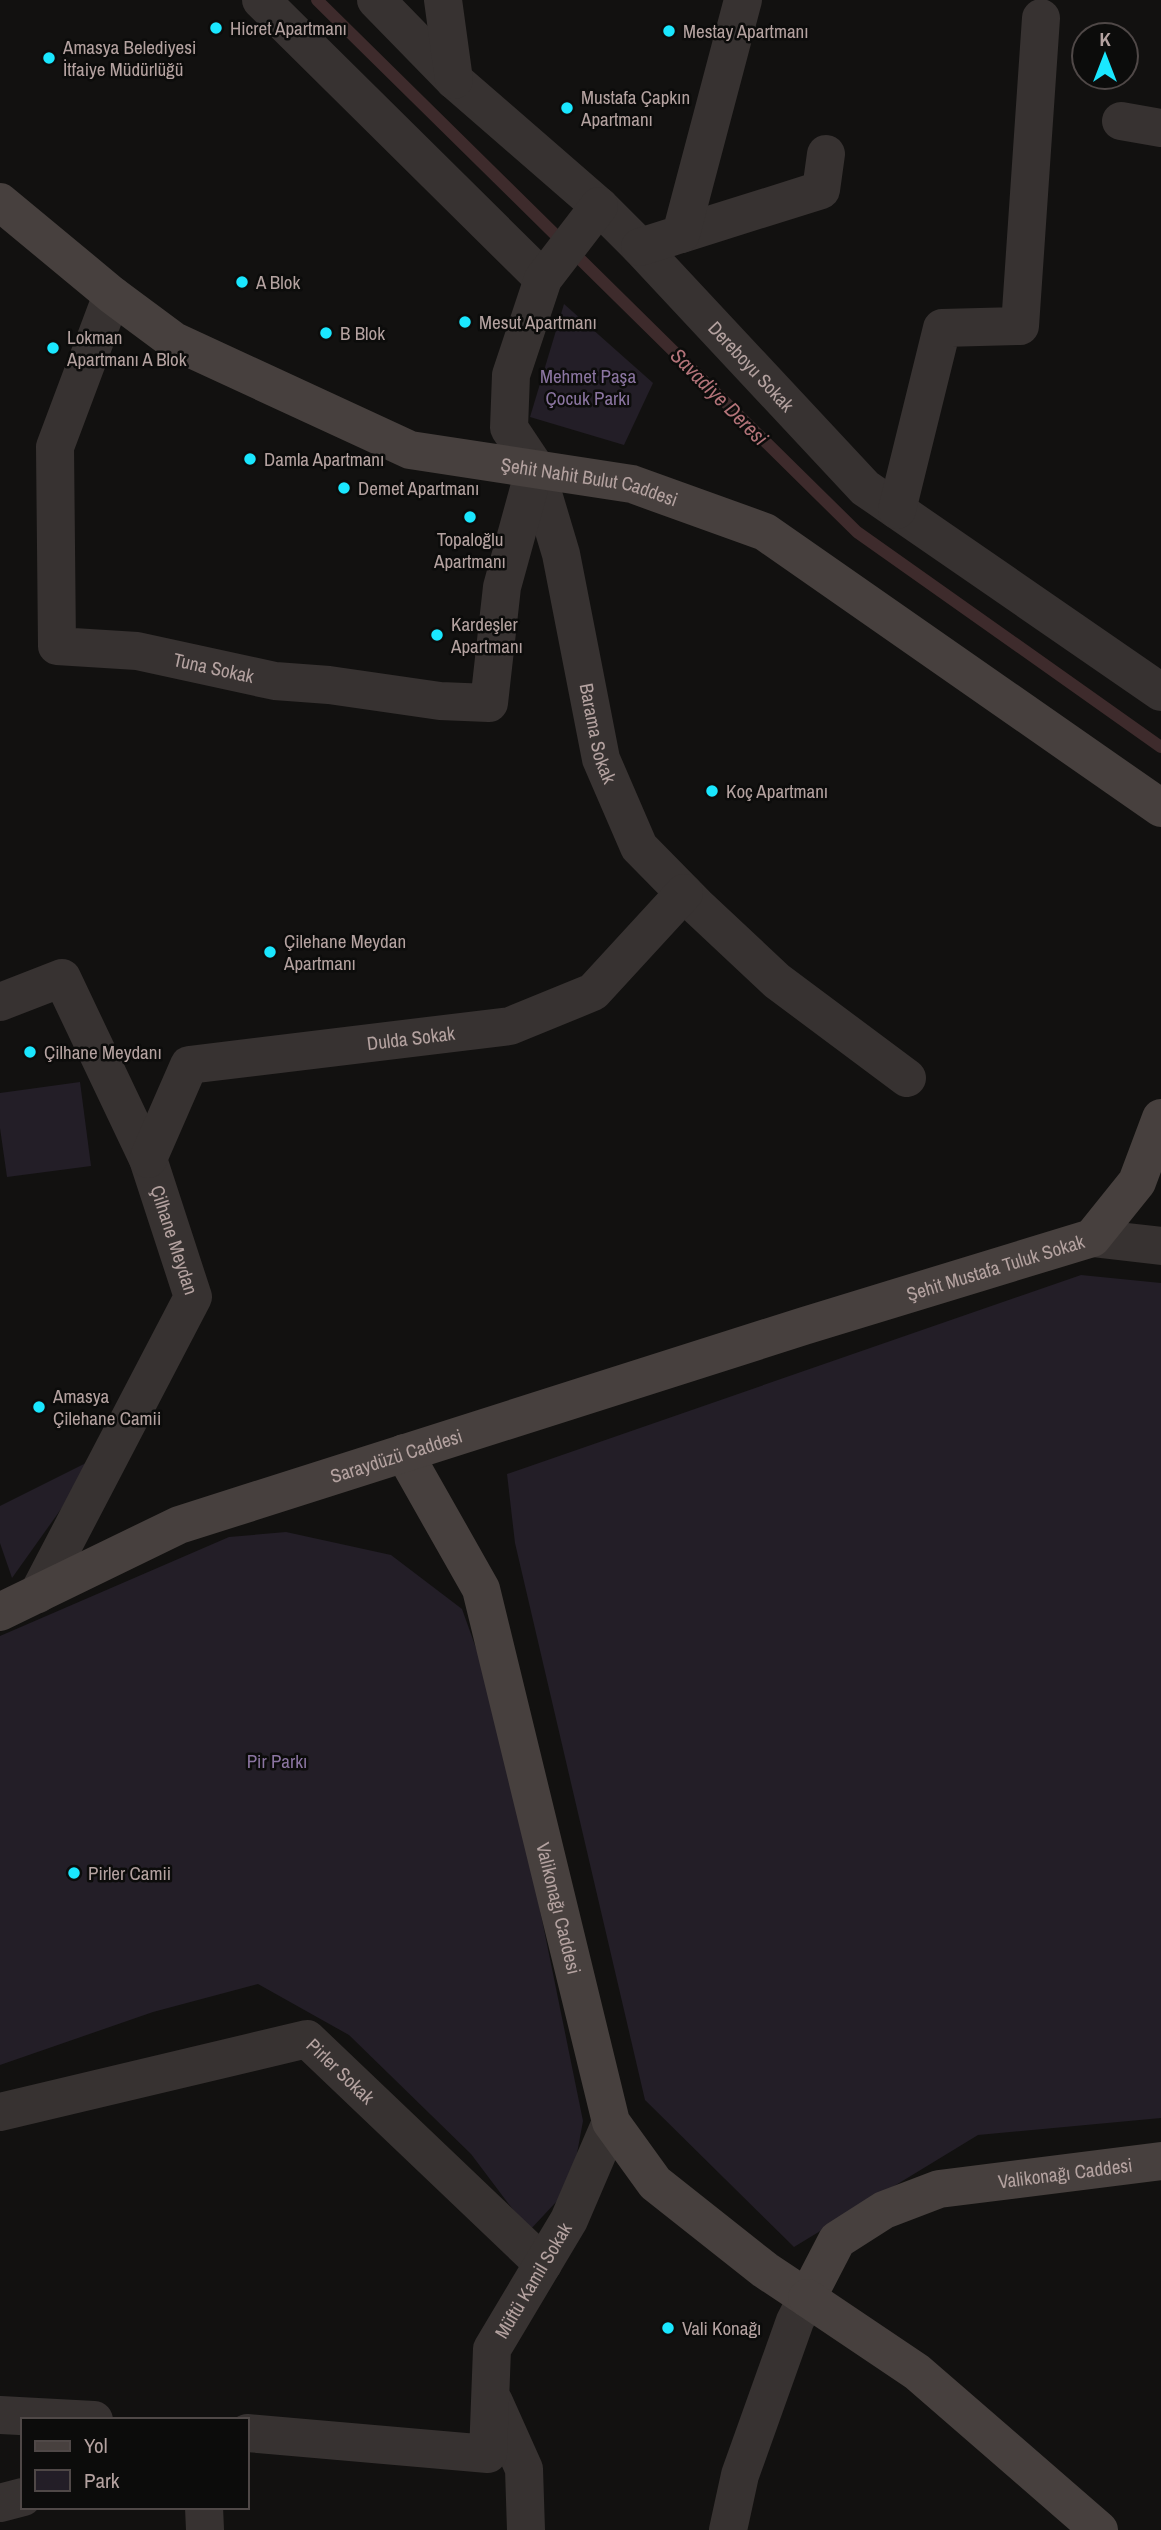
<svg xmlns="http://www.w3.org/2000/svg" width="1161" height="2530" viewBox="0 0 1161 2530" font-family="'Archivo Narrow',sans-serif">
<rect width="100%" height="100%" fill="#121110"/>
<g fill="#231e27">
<path d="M 564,304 L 653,383 L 624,445 L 530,417 Z"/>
<path d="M 80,1082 L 91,1166 L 7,1177 L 0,1128 L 0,1093 Z"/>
<path d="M 1081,1275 L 1161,1283 L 1161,2118 L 978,2135 L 794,2247 L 645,2100 L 515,1543 L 507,1474 Z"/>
<path d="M 98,1457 L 12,1578 L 0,1543 L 0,1506 Z"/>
<path d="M 286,1532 L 391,1555 L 462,1609 L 501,1718 L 583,2121 L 571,2186 L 529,2231 L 471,2154 L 349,2035 L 258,1984 L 153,2012 L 0,2065 L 0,1636 L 229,1537 Z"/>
</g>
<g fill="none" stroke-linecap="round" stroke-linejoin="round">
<path stroke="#3e2b2c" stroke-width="12" d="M 317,0 L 857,532 L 1161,747"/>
<g stroke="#373231" stroke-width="38">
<path d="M 261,0 L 543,279"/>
<path id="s1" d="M 376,0 L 454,80 L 599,206 L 640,247 L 865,488 L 1161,692"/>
<path d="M 443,0 L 454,80"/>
<path d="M 1121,121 L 1161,128"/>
<path id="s2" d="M 599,206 L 543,279 L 511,375 L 509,428 L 535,467 L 561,554 L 601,759 L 639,847 L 697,906 L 777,981 L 907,1078"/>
<path d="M 681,234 L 821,190 L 826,154"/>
<path d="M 640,247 L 681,234 L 743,0"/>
<path id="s3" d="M 112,295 L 55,447 L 57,646 L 137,651 L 275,681 L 329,685 L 440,701 L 489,703 L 502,587 L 535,467"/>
<path d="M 897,510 L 942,328 L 1020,326 L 1041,18"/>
<path id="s4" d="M 0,1002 L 62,978 L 148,1159 L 193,1297 L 38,1594"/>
<path id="s5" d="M 148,1159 L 189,1065 L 510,1026 L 593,992 L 684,893"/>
<path d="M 1092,1238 L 1161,1246"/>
<path id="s6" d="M 0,2112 L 307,2039 L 543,2264"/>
<path d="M 494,2402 L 524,2469 L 526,2530"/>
<path d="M 0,2415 L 94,2420"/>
<path id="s7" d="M 247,2433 L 488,2454 L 492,2349 L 569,2220 L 611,2122"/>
<path d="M 0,2503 L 23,2497"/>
<path d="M 204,2507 L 205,2530"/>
<path d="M 728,2530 L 740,2475 L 795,2321 L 807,2298"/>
</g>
<g stroke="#47403e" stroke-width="38">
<path id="s8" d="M 0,202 L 112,295 L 174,341 L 410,450 L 632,484 L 765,532 L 1161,808"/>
<path id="s9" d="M 404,1453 L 481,1589 L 611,2122 L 655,2183 L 765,2270 L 807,2298 L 837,2240 L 884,2210 L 939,2189 L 1161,2161"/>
<path id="s10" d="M 0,1612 L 179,1525 L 804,1326 L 1092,1238 L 1137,1182 L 1161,1118"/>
<path d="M 807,2298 L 917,2372 L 1099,2530"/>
</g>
</g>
<g fill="#1ae7ff" stroke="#0c0c0b" stroke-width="2.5">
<circle cx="216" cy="28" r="7"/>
<circle cx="669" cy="31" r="7"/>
<circle cx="49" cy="58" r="7"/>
<circle cx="567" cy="108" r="7"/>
<circle cx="242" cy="282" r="7"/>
<circle cx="465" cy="322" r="7"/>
<circle cx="326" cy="333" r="7"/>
<circle cx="53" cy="348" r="7"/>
<circle cx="250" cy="459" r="7"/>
<circle cx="344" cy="488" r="7"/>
<circle cx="470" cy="517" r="7"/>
<circle cx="437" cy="635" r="7"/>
<circle cx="712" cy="791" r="7"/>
<circle cx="270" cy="952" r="7"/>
<circle cx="30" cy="1052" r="7"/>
<circle cx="39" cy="1407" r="7"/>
<circle cx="74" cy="1873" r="7"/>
<circle cx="668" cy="2328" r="7"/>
</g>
<g text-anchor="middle" stroke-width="5" stroke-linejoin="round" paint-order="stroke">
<g font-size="19" fill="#b4a2a0" stroke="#0c0c0b" text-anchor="start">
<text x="230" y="35">Hicret Apartmanı</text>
<text x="683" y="38">Mestay Apartmanı</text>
<text x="63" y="54">Amasya Belediyesi<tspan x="63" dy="22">İtfaiye Müdürlüğü</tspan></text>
<text x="581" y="104">Mustafa Çapkın<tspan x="581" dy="22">Apartmanı</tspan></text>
<text x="256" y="289">A Blok</text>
<text x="479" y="329">Mesut Apartmanı</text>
<text x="340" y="340">B Blok</text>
<text x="67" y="344">Lokman<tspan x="67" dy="22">Apartmanı A Blok</tspan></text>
<text x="264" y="466">Damla Apartmanı</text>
<text x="358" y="495">Demet Apartmanı</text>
<text x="470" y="546" text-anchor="middle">Topaloğlu<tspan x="470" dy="22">Apartmanı</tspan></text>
<text x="451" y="631">Kardeşler<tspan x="451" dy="22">Apartmanı</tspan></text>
<text x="726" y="798">Koç Apartmanı</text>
<text x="284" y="948">Çilehane Meydan<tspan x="284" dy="22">Apartmanı</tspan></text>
<text x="44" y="1059">Çilhane Meydanı</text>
<text x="53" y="1403">Amasya<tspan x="53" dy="22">Çilehane Camii</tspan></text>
<text x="88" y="1880">Pirler Camii</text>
<text x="682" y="2335">Vali Konağı</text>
</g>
<g font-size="19" fill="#b4a2a0" stroke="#0c0c0b">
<text dy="7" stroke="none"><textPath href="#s1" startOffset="525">Dereboyu Sokak</textPath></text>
<text dy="7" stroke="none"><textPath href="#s8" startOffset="665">Şehit Nahit Bulut Caddesi</textPath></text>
<text dy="7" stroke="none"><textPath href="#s3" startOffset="520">Tuna Sokak</textPath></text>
<text dy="7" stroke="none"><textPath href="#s2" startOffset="567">Barama Sokak</textPath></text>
<text dy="7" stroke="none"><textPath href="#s5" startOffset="326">Dulda Sokak</textPath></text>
<text dy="7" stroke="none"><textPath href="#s4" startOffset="352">Çilhane Meydan</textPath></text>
<text dy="7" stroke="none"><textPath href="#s10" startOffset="1055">Şehit Mustafa Tuluk Sokak</textPath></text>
<text dy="7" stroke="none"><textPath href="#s10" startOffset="427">Saraydüzü Caddesi</textPath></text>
<text dy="7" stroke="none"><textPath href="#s9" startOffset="485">Valikonağı Caddesi</textPath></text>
<text dy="7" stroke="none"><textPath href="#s6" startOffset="362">Pirler Sokak</textPath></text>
<text dy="7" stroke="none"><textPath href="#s9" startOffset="1278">Valikonağı Caddesi</textPath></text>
<text dy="7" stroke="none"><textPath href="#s7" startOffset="427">Müftü Kamil Sokak</textPath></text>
</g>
<g font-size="19" fill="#8b75a1" stroke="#0c0c0b">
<text x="588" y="383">Mehmet Paşa<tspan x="588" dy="22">Çocuk Parkı</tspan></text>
<text x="277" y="1768">Pir Parkı</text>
</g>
<g font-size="21" font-style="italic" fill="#b37379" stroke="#0c0c0b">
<text transform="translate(719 397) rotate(45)" y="7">Savadiye Deresi</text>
</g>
</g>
<rect x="21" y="2418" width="228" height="91" fill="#0c0c0b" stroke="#4f4847" stroke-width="2"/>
<rect x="35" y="2441" width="35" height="10" fill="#47403e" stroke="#4f4847" stroke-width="2"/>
<text x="84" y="2453" font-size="21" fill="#b4a2a0">Yol</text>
<rect x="35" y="2470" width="35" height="21" fill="#231e27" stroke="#4f4847" stroke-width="2"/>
<text x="84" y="2488" font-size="21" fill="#b4a2a0">Park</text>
<g transform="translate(1105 56)"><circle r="33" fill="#0c0c0b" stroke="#4f4847" stroke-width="2"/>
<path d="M0-5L12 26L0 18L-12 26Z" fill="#1ae7ff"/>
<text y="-10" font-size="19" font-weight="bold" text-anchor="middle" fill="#b4a2a0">K</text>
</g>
</svg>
